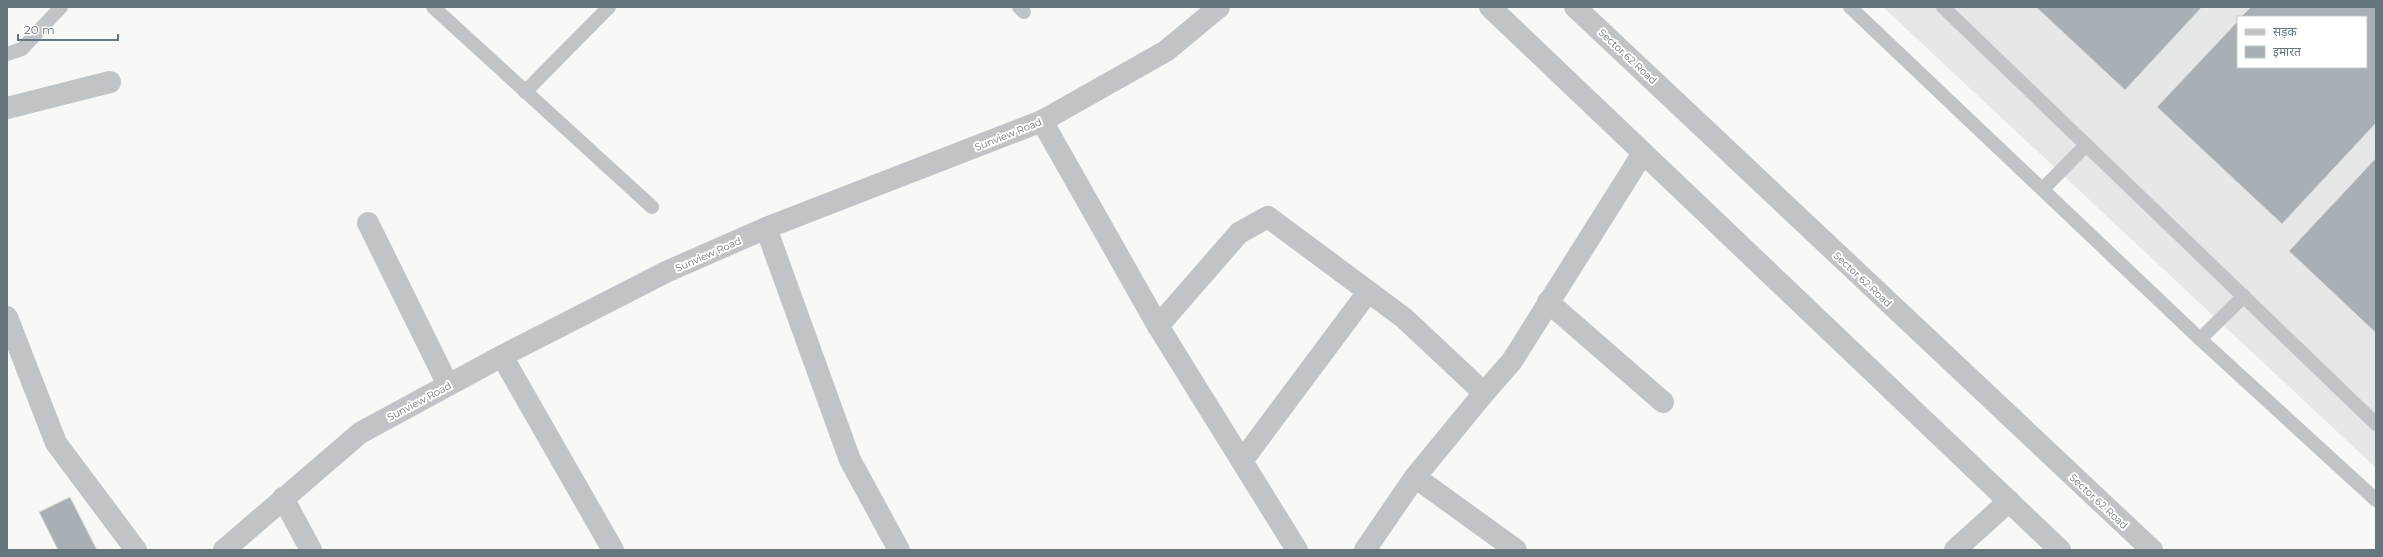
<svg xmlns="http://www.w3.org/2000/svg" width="2383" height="557" viewBox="0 0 2383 557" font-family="Montserrat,'Noto Sans Devanagari',sans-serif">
<rect width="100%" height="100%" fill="#f8f8f6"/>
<path fill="#e6e8e7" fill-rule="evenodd" d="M 1883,7 L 2376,7 L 2376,468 ZM 2238,17 L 2366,17 L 2366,67 L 2238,67 Z"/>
<g fill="#a8b0b5" stroke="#dadad8">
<path d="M 2036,7 L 2202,7 L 2125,90 Z"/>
<path d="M 2251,7 L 2376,7 L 2376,123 L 2282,224 L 2157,107 L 2238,21 L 2238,67 L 2366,67 L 2366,17 L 2241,17 Z"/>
<path d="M 2376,158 L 2376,333 L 2289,251 Z"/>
<path d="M 70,497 L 97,550 L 58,550 L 39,512 Z"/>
</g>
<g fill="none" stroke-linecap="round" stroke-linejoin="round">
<g stroke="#c0c4c7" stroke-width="14">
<path d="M 433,7 L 652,207"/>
<path d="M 1019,7 L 1024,12"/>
<path d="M 1850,7 L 2200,339 L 2376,500"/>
<path d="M 1943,7 L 2376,424"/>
<path d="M 7,54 L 22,49 L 61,7"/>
<path d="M 525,92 L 609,7"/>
<path d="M 2043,189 L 2086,145"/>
<path d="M 2200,339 L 2244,296"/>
</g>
<g stroke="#c0c4c7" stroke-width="22">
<path d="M 7,108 L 110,82"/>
<path d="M 1042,121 L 1158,326 L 1297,550"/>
<path d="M 368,223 L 448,385"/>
<path d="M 766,228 L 850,460 L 899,550"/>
<path d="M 1548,302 L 1663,402"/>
<path d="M 7,317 L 56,443 L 136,550"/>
<path d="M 1158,326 L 1239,233 L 1268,217 L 1404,318 L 1484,393 L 1512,361 L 1643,153"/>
<path d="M 502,356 L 613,550"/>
<path d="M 1242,461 L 1368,292"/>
<path d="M 1415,477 L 1516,550"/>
<path d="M 283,498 L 311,550"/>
<path d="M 224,550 L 360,433 L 502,356 L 666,272 L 766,228 L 1042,121 L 1166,51 L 1219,7"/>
<path d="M 1365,550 L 1415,477 L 1484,393"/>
<path d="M 1955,550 L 2009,501"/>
</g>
<g stroke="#c0c4c7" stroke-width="22">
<path d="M 1490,7 L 2060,550"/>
<path d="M 1575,7 L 2152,550"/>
</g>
</g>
<g text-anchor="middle" stroke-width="4" stroke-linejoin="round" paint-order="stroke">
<g font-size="10" fill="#66767f" stroke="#fff">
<text transform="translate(1628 56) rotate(43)" y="4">Sector 62 Road</text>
<text transform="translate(1008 134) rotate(-22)" y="4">Sunview Road</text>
<text transform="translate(708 254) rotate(-24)" y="4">Sunview Road</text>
<text transform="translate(1863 279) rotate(43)" y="4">Sector 62 Road</text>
<text transform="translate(419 401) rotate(-28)" y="4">Sunview Road</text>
<text transform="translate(2099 501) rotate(43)" y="4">Sector 62 Road</text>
</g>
</g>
<rect width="2383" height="557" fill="none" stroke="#66767f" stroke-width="16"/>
<rect x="2237" y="16" width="130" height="52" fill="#ffffff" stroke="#c2c8cc"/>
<rect x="2245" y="29" width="20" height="6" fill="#c0c4c7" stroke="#c2c8cc"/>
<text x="2273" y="36" font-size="12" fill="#66767f">सड़क</text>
<rect x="2245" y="46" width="20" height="12" fill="#a8b0b5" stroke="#c2c8cc"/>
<text x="2273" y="56" font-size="12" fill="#66767f">इमारत</text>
<path d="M18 34v6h100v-6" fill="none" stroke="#66767f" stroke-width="2"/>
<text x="24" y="34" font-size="12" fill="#66767f" stroke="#ffffff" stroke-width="3" paint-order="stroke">20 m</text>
</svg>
